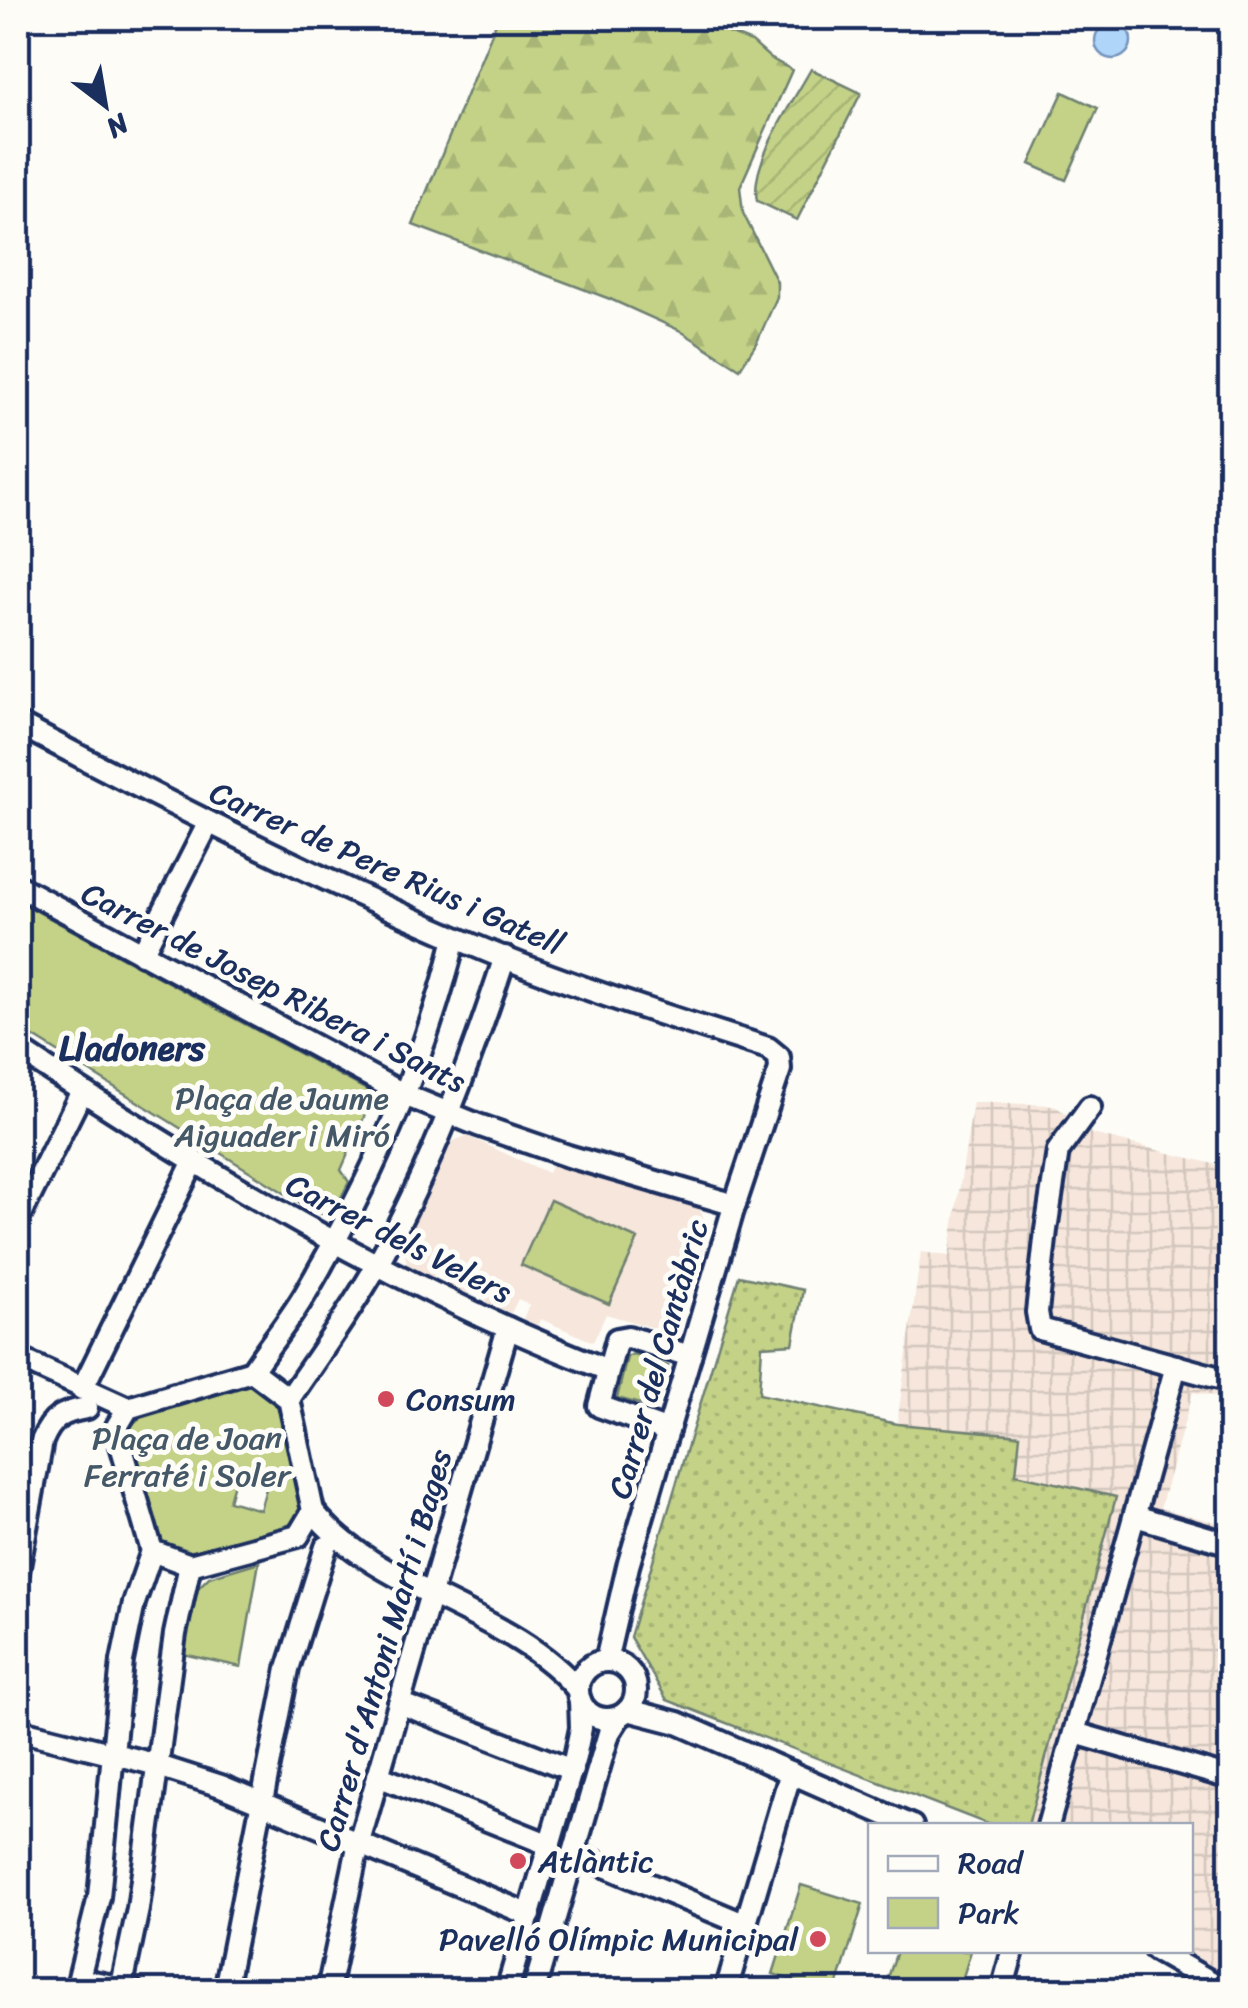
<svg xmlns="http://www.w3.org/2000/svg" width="1248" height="2008" viewBox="0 0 1248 2008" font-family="Sriracha,sans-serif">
<defs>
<pattern id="industrial-grid" width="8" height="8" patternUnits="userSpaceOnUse" patternTransform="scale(2.5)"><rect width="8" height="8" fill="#f6e6db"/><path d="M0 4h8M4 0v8" fill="none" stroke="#d2c6be"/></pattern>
<pattern id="grass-dots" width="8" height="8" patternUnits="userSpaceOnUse" patternTransform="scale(2.5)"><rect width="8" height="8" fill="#c3d286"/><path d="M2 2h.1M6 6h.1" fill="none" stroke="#a7b576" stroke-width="1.8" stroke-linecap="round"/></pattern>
<pattern id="forest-firs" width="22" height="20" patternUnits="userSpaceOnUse" patternTransform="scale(2.5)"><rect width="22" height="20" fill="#c3d286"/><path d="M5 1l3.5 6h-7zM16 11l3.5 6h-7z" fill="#a7b576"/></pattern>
<pattern id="garden-furrows" width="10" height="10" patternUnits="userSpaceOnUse" patternTransform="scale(2.5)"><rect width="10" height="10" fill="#c3d286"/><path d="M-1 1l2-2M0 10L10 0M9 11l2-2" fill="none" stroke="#a7b576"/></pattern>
</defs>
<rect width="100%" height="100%" fill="#fdfcf7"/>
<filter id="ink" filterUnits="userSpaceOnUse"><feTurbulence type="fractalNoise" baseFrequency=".01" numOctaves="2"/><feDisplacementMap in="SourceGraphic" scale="20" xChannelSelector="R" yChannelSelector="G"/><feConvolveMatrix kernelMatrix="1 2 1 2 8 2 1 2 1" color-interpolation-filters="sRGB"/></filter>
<g filter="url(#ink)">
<path fill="#f6e6db" d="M 467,1136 L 548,1173 L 552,1165 L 699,1207 L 708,1230 L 683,1316 L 664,1331 L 606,1314 L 593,1342 L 541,1319 L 537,1325 L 523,1319 L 529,1305 L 518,1299 L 511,1313 L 485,1302 L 491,1288 L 478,1283 L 472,1295 L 445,1284 L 451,1270 L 439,1265 L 432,1278 L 408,1266 L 402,1245 L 451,1142 Z"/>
<path fill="url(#industrial-grid)" d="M 973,1102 L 1054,1105 L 1092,1134 L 1230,1168 L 1230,1399 L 1193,1392 L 1160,1508 L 1230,1526 L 1230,1978 L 1183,1951 L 1190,1950 L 1190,1826 L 1028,1825 L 1116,1497 L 1016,1474 L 1019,1435 L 897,1424 L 921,1252 L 949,1256 Z"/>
<path fill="url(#grass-dots)" stroke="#6f8072" stroke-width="2.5" d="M 739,1276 L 803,1290 L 793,1344 L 762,1346 L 759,1394 L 897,1424 L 1020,1435 L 1016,1474 L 1116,1497 L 1028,1825 L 990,1825 L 667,1700 L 630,1637 Z"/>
<path fill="url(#forest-firs)" stroke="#6f8072" stroke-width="2.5" d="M 498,18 L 691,18 L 752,42 L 770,58 L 792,70 L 740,187 L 743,213 L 777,282 L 777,297 L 757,342 L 740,369 L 679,330 L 610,299 L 413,225 Z"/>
<g fill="#c3d286" stroke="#6f8072" stroke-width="2.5" fill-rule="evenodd">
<path d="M 1063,92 L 1098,108 L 1066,180 L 1030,164 Z"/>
<path d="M 18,901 L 374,1094 L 341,1170 L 349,1182 L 336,1207 L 327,1215 L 315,1212 L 18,1027 Z"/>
<path d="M 550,1200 L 638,1239 L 609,1304 L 521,1265 Z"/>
<path d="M 633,1354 L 668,1366 L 655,1408 L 617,1398 L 627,1357 Z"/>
<path d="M 239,1384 L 261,1384 L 278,1404 L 304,1496 L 298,1519 L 279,1531 L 185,1557 C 178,1553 169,1550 164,1545 C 147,1528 130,1451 129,1427 L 142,1416 ZM 239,1465 L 270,1474 L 260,1510 L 229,1501 Z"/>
<path d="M 259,1562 L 241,1667 L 183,1654 L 198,1588 L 209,1577 Z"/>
<path d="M 801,1885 L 863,1904 L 836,1990 L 821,1990 L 773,1974 Z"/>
<path d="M 897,1951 L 897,1950 L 971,1951 L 959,1990 L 884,1990 Z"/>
</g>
<path fill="url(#garden-furrows)" stroke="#6f8072" stroke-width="2.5" d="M 811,69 L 861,93 L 797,220 L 757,201 C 749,163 793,102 811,69 Z"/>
<circle fill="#afd5f9" stroke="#7493bb" stroke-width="2.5" cx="1113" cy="41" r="18"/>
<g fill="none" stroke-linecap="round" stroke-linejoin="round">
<defs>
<g id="minor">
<path d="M 18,724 C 161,799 305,873 454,937 C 555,981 663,1015 768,1048 L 779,1057 L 780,1069 L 733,1210 L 628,1566 L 606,1661"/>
<path d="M 18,886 L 407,1096 L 478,1125 L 568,1156 L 735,1205"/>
<path d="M 142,954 L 208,824"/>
<path d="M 18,1049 C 205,1173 397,1288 608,1370"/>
<path d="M 1090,1107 L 1058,1151 L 1046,1230 L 1037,1312 L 1040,1329 L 1230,1381"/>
<path d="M 18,1220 L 82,1091"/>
<path d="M 18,1358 L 128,1408"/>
<path d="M 252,1371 L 289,1399 L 313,1511 L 298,1536 L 190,1565 L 152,1551 L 116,1428 L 128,1408 Z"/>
<path d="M 252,1371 C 270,1343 292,1318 308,1289 C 372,1179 425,1062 455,938"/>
<path d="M 82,1389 L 194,1161"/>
<path d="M 289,1399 C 319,1354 352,1310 378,1263 C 432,1165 470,1063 505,957"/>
<path d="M 668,1431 L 599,1406 L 617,1339 L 628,1337 L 690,1356"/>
<path d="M 313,1511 C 378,1592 513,1611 578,1690"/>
<path d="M 1135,1516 L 1230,1544"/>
<path d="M 18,1572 L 42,1441 C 52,1417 63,1412 87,1408"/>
<circle cx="607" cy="1690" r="29"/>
<path d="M 399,1703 L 572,1770"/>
<path d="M 628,1710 L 678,1723 L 912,1826"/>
<path d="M 18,1730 L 146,1762 L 221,1786 L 530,1915"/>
<path d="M 1075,1733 L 1230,1778"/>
<path d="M 378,1776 L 550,1845"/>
<path d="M 1048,1826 L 1176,1366"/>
<path d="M 574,1853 L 746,1925"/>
<path d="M 1155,1950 L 1225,1990"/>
<path d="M 79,1979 L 132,1990"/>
<path d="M 76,1990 L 99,1897 L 122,1661 L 134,1603 L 152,1551"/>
<path d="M 121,1990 L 138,1909 L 175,1634 L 190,1565"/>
<path d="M 225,1990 L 288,1669 L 326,1547"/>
<path d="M 328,1990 L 359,1842 L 508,1328"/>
<path d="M 507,1990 L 575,1757 L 581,1728 L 580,1700"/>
<path d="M 534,1990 L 609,1733 L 619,1717"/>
<path d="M 726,1990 L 791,1772"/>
<path d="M 1002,1990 L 1013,1950"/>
</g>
</defs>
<use href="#minor" stroke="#1b2f5e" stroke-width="28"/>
<use href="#minor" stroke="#fdfcf7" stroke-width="20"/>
</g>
</g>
<g fill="#d1495b" stroke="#fdfcf7" stroke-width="4">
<circle cx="386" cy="1399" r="10"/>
<circle cx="518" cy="1861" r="10"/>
<circle cx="818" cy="1939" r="10"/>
</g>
<g text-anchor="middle" stroke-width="10" stroke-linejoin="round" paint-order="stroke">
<g font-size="32" fill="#1b2f5e" stroke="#fdfcf7">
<text transform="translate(387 868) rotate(24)" y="11">Carrer de Pere Rius i Gatell</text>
<text transform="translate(274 987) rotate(27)" y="11">Carrer de Josep Ribera i Sants</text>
<text transform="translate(399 1238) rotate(27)" y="11">Carrer dels Velers</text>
<text transform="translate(658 1359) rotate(-74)" y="11">Carrer del Cantàbric</text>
<text transform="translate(384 1650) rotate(-74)" y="11">Carrer d'Antoni Martí i Bages</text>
</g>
<g font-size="32" fill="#455868" stroke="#fdfcf7">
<text x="282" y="1109">Plaça de Jaume<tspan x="282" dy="37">Aiguader i Miró</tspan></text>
<text x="187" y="1449">Plaça de Joan<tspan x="187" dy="37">Ferraté i Soler</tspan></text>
</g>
<g font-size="32" fill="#1b2f5e" stroke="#fdfcf7" text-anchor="start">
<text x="406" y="1410">Consum</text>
<text x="538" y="1872">Atlàntic</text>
<text x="798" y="1950" text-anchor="end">Pavelló Olímpic Municipal</text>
</g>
<g font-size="35" font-weight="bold" fill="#1b2f5e" stroke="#fdfcf7">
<text x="132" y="1060">Lladoners</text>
</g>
</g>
<rect width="1248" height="2008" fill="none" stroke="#fdfcf7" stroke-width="60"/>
<rect x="30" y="30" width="1188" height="1948" fill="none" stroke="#1b2f5e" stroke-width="4" filter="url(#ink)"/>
<rect x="868" y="1823" width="325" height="130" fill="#fdfcf7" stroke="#a3aaba" stroke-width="2.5"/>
<rect x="888" y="1856" width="50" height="15" fill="#fdfcf7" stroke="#a3aaba" stroke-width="2.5"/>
<text x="958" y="1873" font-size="30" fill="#1b2f5e">Road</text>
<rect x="888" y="1898" width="50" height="30" fill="#c3d286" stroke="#a3aaba" stroke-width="2.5"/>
<text x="958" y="1923" font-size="30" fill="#1b2f5e">Park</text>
<g transform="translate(105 105) rotate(149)" stroke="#fdfcf7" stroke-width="8" paint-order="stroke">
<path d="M0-8L18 38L0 25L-18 38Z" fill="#1b2f5e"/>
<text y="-15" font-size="28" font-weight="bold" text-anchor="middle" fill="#1b2f5e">N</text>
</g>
</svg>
